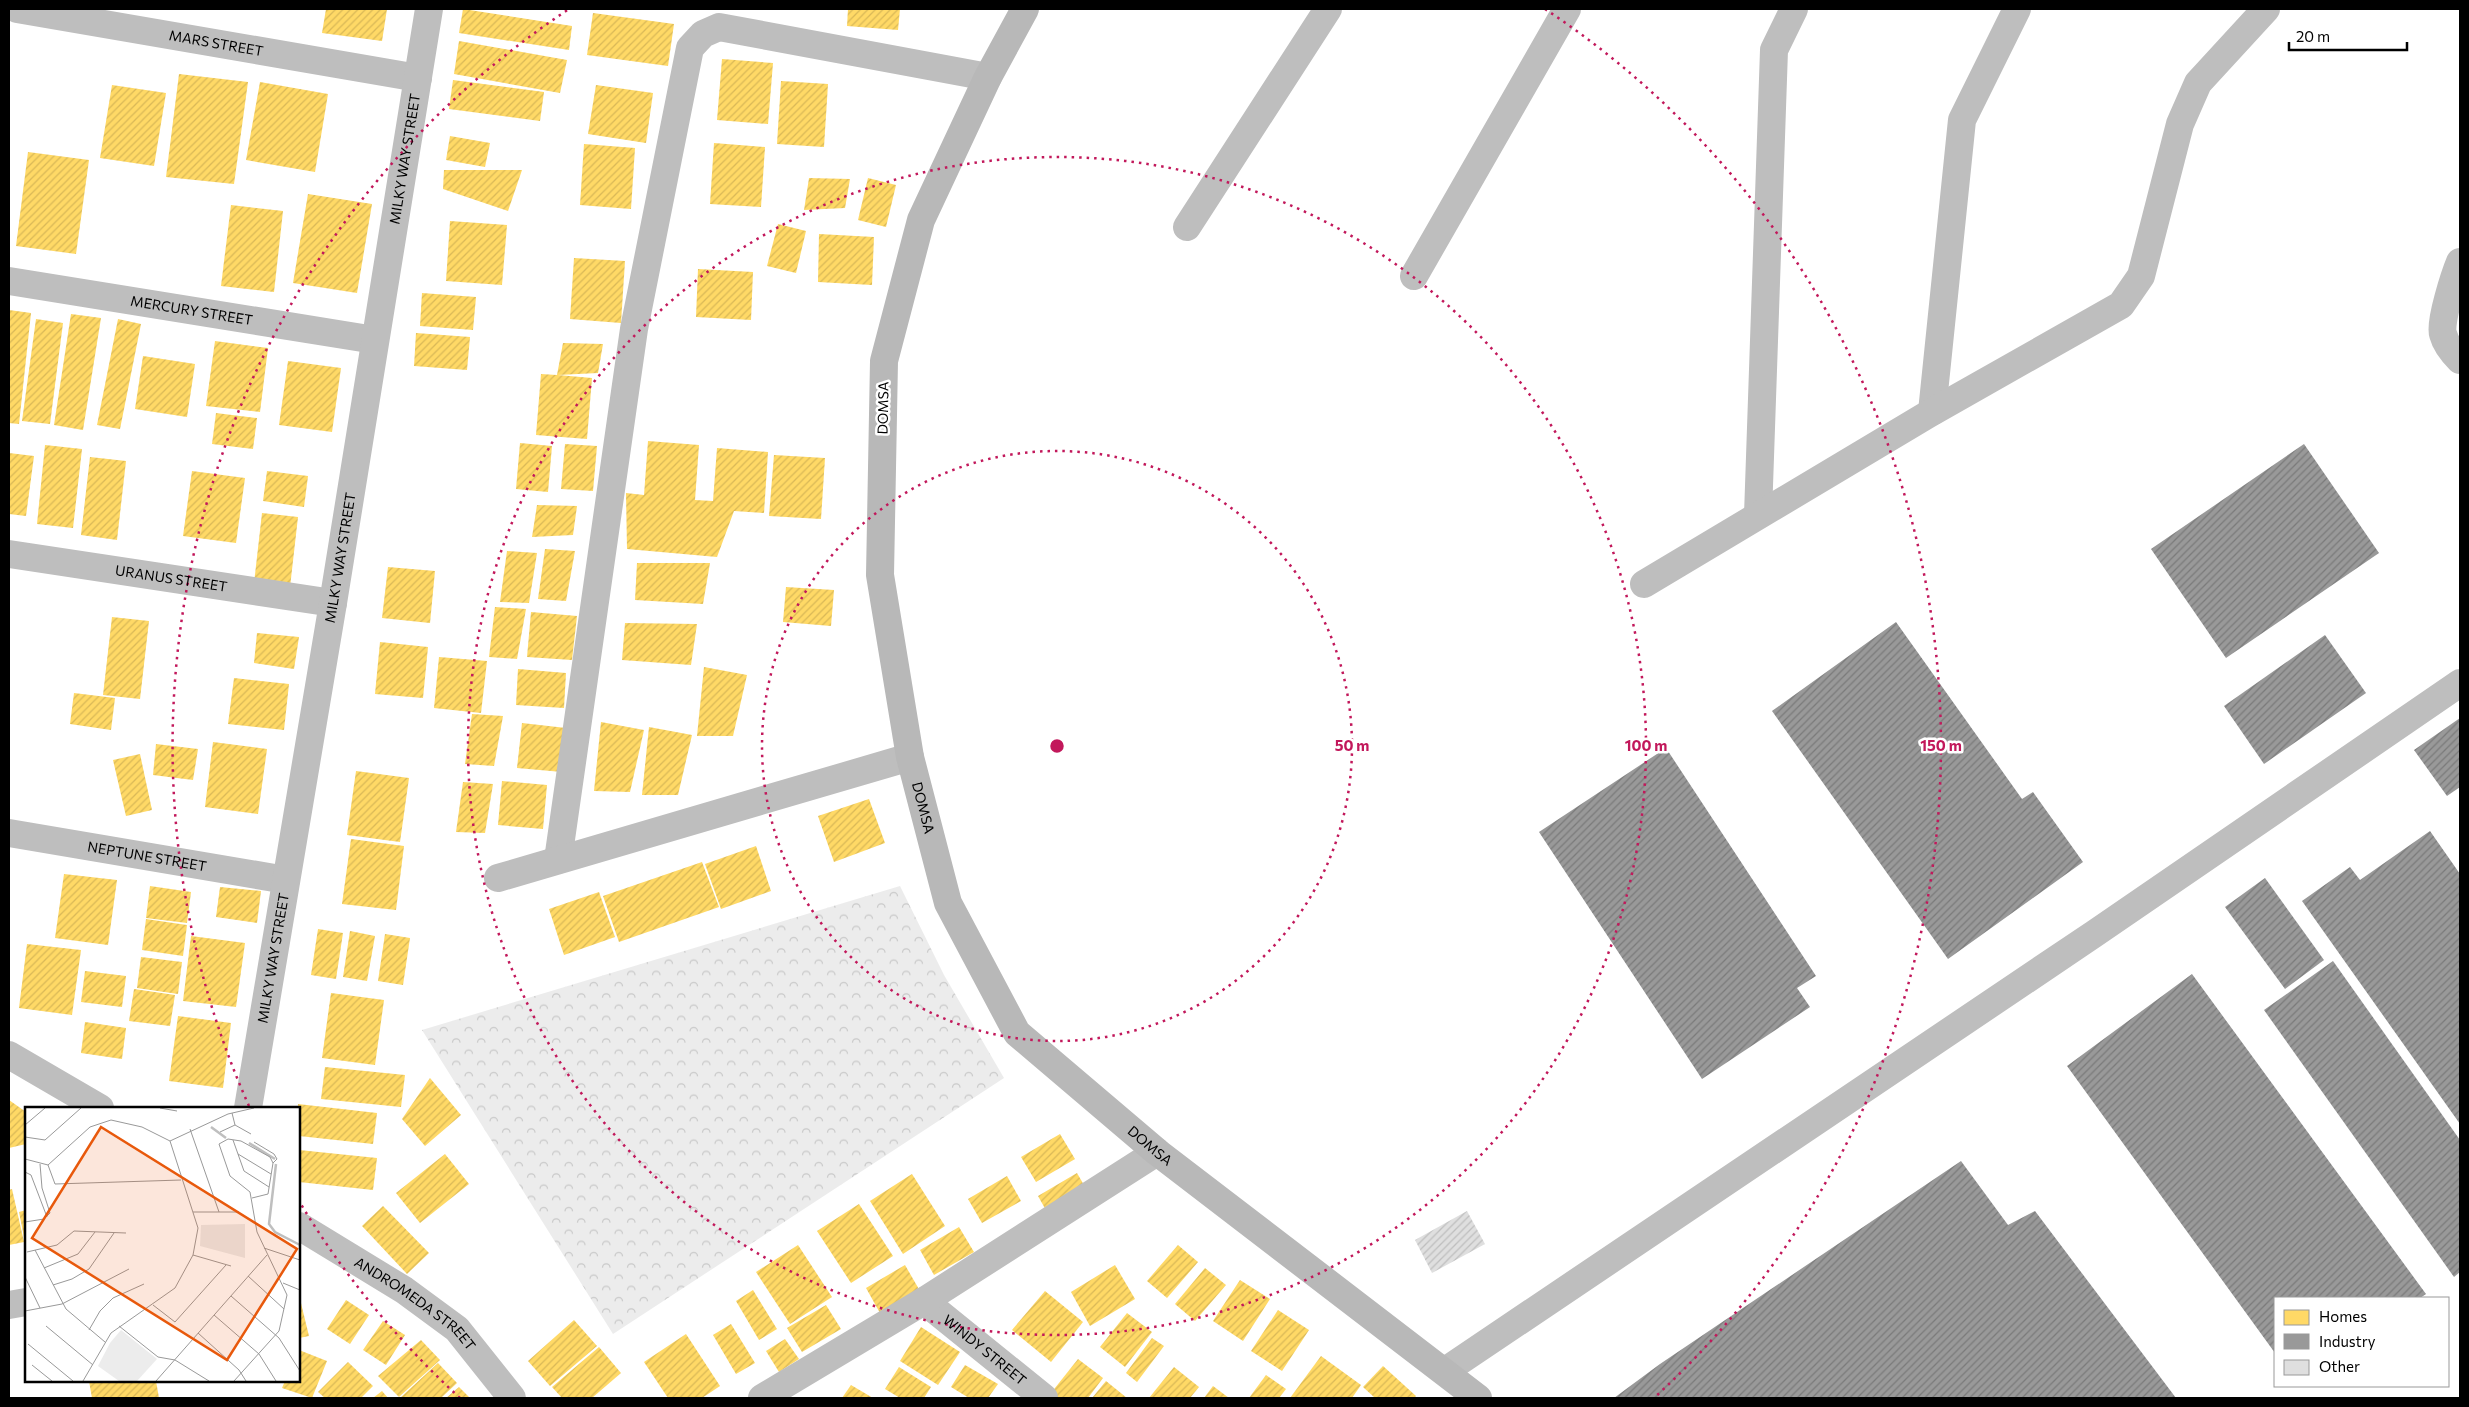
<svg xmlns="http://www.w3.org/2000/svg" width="2469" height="1407" viewBox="0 0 2469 1407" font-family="Commissioner,sans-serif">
<defs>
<pattern id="forest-crowns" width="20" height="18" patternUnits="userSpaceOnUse" patternTransform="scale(1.25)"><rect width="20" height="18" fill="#ececec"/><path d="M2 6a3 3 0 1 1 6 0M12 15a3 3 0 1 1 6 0" fill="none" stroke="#c9c9c9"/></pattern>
<pattern id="homes-hatch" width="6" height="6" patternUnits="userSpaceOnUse" patternTransform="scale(1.25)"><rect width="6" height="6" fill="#ffd966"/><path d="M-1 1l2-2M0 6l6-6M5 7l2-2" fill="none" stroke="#d9b857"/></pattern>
<pattern id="industry-hatch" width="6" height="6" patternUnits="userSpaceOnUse" patternTransform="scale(1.25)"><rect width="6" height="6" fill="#999"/><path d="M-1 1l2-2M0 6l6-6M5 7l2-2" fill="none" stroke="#7a7a7a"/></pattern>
<pattern id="building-hatch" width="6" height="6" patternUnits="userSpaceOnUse" patternTransform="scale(1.25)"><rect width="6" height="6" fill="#dfdfdf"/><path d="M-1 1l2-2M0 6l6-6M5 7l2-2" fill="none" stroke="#bebebe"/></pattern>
</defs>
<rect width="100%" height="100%" fill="#fff"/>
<path fill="url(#forest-crowns)" d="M 900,886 L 944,975 L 1004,1078 L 613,1334 L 422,1030 Z"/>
<g fill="url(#homes-hatch)">
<path d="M 326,9 L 387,9 L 382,41 L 322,33 Z"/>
<path d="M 463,9 L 572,26 L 569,50 L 459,33 Z"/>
<path d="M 848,9 L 900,9 L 898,30 L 847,26 Z"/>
<path d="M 593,13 L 674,24 L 668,66 L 587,55 Z"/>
<path d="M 459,41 L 567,60 L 560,93 L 454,74 Z"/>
<path d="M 722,59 L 773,63 L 768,124 L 717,120 Z"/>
<path d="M 179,74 L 248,82 L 234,184 L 166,177 Z"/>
<path d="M 453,80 L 544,92 L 540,121 L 449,109 Z"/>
<path d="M 781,81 L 828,84 L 824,147 L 777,144 Z"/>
<path d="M 260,82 L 328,94 L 315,172 L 246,160 Z"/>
<path d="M 112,85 L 166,93 L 154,166 L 100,158 Z"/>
<path d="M 596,85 L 653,93 L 646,143 L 588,134 Z"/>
<path d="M 450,136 L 490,143 L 485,167 L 446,160 Z"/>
<path d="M 714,143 L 765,147 L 761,207 L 710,204 Z"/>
<path d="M 584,144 L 635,148 L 631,209 L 580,205 Z"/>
<path d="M 28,152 L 89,160 L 76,254 L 16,246 Z"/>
<path d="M 444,170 L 522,170 L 508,211 L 443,189 Z"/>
<path d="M 809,178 L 850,179 L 845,208 L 804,210 Z"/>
<path d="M 868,178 L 896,185 L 886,227 L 858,220 Z"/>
<path d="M 308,194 L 372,204 L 357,293 L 293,283 Z"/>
<path d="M 231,205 L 283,211 L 274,292 L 221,286 Z"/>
<path d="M 450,221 L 507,225 L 502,285 L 446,281 Z"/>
<path d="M 778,224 L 806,231 L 796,273 L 767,266 Z"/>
<path d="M 819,234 L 874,237 L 872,285 L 818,282 Z"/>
<path d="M 574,258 L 625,261 L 621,323 L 570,319 Z"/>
<path d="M 698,269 L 753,272 L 751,320 L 696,317 Z"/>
<path d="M 422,293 L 476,297 L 473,330 L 420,326 Z"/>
<path d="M 9,310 L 31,313 L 19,424 L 9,423 Z"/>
<path d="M 71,314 L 101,318 L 83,430 L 54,425 Z"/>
<path d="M 36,319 L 63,323 L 50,424 L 22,421 Z"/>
<path d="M 118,319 L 141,324 L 120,429 L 97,425 Z"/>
<path d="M 416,333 L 470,337 L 467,370 L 414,366 Z"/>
<path d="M 215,341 L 268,348 L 260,412 L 206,406 Z"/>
<path d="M 563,343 L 603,344 L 598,373 L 558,375 L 592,378 L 587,439 L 536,435 L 541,374 L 557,375 Z"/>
<path d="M 143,356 L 195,364 L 187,417 L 135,409 Z"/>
<path d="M 288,361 L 341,368 L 332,432 L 279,425 Z"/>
<path d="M 216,413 L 257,418 L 253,449 L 212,444 Z"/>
<path d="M 648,441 L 699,445 L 695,500 L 713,501 L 717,448 L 768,452 L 764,513 L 734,511 L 717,557 L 627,549 L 626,493 L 644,495 Z"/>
<path d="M 520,443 L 552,446 L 548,492 L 516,489 Z"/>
<path d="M 565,444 L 597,446 L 593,491 L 561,489 Z"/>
<path d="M 45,445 L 82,449 L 73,528 L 37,524 Z"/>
<path d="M 9,453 L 34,456 L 26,516 L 9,514 Z"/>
<path d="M 774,455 L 825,458 L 821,519 L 769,516 Z"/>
<path d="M 90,457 L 126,461 L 117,540 L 81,535 Z"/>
<path d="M 192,471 L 245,478 L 236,543 L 183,536 Z"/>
<path d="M 267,471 L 308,476 L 304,507 L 263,501 Z"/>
<path d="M 537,505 L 577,506 L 573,535 L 532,537 Z"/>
<path d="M 262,513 L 298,517 L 289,596 L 253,592 Z"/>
<path d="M 545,549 L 575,551 L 566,601 L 538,599 Z"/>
<path d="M 507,551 L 537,553 L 529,603 L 500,602 Z"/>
<path d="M 637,563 L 710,563 L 703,604 L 635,600 Z"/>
<path d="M 388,567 L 435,571 L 430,623 L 382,618 Z"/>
<path d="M 786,587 L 834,590 L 831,626 L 783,622 Z"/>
<path d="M 495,607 L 526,609 L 517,659 L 489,657 Z"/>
<path d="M 531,612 L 577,616 L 572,660 L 527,657 Z"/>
<path d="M 112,617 L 149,621 L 140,699 L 103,695 Z"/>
<path d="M 625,623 L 697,624 L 691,665 L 622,660 Z"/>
<path d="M 257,633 L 299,637 L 294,669 L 254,663 Z"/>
<path d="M 380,642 L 428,647 L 423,698 L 375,694 Z"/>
<path d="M 439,657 L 487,661 L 481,713 L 434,708 Z"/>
<path d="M 704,667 L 747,675 L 733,736 L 697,736 Z"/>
<path d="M 518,669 L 566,673 L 564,708 L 516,705 Z"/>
<path d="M 234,678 L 289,684 L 284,730 L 228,724 Z"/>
<path d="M 74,693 L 115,698 L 111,730 L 70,724 Z"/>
<path d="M 472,714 L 503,716 L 494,766 L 465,764 Z"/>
<path d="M 601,722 L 644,730 L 630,792 L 594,791 Z"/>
<path d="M 522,723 L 566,728 L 562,772 L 517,768 Z"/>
<path d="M 649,727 L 692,735 L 678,795 L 642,795 Z"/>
<path d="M 213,742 L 267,749 L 258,814 L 205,807 Z"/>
<path d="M 156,744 L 198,749 L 193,780 L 153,775 Z"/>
<path d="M 140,754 L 152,810 L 126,816 L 113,760 Z"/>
<path d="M 356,771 L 409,778 L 400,842 L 347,835 Z"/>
<path d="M 502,781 L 547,785 L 543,829 L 498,825 Z"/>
<path d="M 463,782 L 493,784 L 485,833 L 456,832 Z"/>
<path d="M 869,799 L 885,843 L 834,862 L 818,816 Z"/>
<path d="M 351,839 L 404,846 L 396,910 L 342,904 Z"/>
<path d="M 756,846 L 771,891 L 721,909 L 705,864 Z"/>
<path d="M 702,862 L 719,907 L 619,942 L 603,896 Z"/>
<path d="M 64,874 L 117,880 L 108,945 L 55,938 Z"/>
<path d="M 150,886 L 191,892 L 187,923 L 146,918 Z"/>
<path d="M 220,887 L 261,891 L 257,923 L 216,917 Z"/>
<path d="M 599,892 L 615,937 L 564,955 L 549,909 Z"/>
<path d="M 146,919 L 187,925 L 183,956 L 142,950 Z"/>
<path d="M 318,929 L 343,933 L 336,979 L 311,975 Z"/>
<path d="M 350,931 L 375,936 L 367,981 L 343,977 Z"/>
<path d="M 385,934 L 410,938 L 403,985 L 378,981 Z"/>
<path d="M 191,936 L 245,943 L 236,1007 L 183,1001 Z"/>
<path d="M 27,944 L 81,950 L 72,1015 L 19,1008 Z"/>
<path d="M 141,957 L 182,962 L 178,994 L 137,988 Z"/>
<path d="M 85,971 L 126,976 L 122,1007 L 81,1002 Z"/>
<path d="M 134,989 L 175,995 L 170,1026 L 129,1021 Z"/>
<path d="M 331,993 L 384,1000 L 375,1065 L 322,1058 Z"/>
<path d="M 178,1016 L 231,1023 L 223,1088 L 169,1081 Z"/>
<path d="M 85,1022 L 126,1028 L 122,1059 L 81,1053 Z"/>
<path d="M 325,1067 L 405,1075 L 401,1107 L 321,1099 Z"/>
<path d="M 430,1078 L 461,1115 L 425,1146 L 402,1119 Z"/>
<path d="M 9,1100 L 26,1112 L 26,1144 L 9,1148 Z"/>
<path d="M 298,1104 L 377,1113 L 373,1144 L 299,1136 Z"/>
<path d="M 1060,1134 L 1075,1159 L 1036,1182 L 1021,1157 Z"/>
<path d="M 299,1150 L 377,1158 L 373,1190 L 299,1182 Z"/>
<path d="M 445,1154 L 469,1184 L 420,1223 L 396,1193 Z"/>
<path d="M 1077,1173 L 1092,1199 L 1052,1221 L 1038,1196 Z"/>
<path d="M 912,1174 L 945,1226 L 903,1254 L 870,1201 Z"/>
<path d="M 1007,1176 L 1021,1201 L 982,1223 L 968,1199 Z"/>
<path d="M 12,1189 L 24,1242 L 9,1245 L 9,1190 Z"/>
<path d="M 859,1204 L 893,1256 L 851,1283 L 817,1231 Z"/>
<path d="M 383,1206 L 429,1253 L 407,1274 L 362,1226 Z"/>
<path d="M 26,1210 L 26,1242 L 25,1242 L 19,1212 Z"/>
<path d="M 959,1227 L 974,1252 L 934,1275 L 920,1250 Z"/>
<path d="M 798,1245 L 832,1297 L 790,1324 L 756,1272 Z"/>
<path d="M 1178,1245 L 1198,1262 L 1167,1298 L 1147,1281 Z"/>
<path d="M 905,1265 L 920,1291 L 880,1313 L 866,1288 Z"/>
<path d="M 1115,1265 L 1135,1299 L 1090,1326 L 1071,1292 Z"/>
<path d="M 1205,1268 L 1226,1285 L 1195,1321 L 1175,1304 Z"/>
<path d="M 1240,1280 L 1270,1299 L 1243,1341 L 1213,1321 Z"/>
<path d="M 753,1290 L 777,1329 L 759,1340 L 736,1301 Z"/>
<path d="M 1045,1291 L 1083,1322 L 1051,1362 L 1012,1330 Z"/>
<path d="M 299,1295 L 309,1336 L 299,1338 Z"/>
<path d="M 346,1300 L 369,1315 L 350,1344 L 327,1329 Z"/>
<path d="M 826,1305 L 841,1329 L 802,1352 L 787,1328 Z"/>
<path d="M 1278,1310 L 1309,1330 L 1282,1371 L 1251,1351 Z"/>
<path d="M 1127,1313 L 1152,1332 L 1125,1367 L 1100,1347 Z"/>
<path d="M 574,1320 L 597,1346 L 550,1386 L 528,1361 Z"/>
<path d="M 383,1321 L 405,1335 L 386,1365 L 363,1350 Z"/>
<path d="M 731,1324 L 755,1363 L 736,1374 L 713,1335 Z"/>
<path d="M 921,1327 L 960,1352 L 938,1385 L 900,1361 Z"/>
<path d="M 686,1334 L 720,1386 L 702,1398 L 668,1398 L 644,1362 Z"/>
<path d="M 1152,1338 L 1164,1346 L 1137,1382 L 1126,1373 Z"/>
<path d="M 785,1339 L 799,1359 L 779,1372 L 766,1351 Z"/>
<path d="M 421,1340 L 440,1360 L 399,1397 L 378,1376 Z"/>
<path d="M 599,1347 L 621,1373 L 592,1398 L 562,1398 L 552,1387 Z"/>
<path d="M 299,1350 L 327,1361 L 312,1398 L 282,1388 L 285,1381 L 299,1381 Z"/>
<path d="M 1321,1356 L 1361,1385 L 1352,1398 L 1290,1398 Z"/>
<path d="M 1078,1359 L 1103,1378 L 1088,1398 L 1057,1398 L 1051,1393 Z"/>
<path d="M 348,1362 L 373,1386 L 361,1398 L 325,1398 L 318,1392 Z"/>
<path d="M 438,1363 L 457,1383 L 441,1398 L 400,1398 Z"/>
<path d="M 965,1365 L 998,1384 L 988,1398 L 969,1398 L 951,1387 Z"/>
<path d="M 1383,1366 L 1416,1396 L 1414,1398 L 1375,1398 L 1363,1387 Z"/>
<path d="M 899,1367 L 931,1387 L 924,1398 L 900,1398 L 885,1389 Z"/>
<path d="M 1174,1367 L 1199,1387 L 1190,1398 L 1149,1398 Z"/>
<path d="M 1266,1375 L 1286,1389 L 1279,1398 L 1249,1398 Z"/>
<path d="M 89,1381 L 156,1381 L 159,1398 L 92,1398 Z"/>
<path d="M 1106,1381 L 1127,1398 L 1092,1398 Z"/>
<path d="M 851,1385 L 873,1398 L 842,1398 Z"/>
<path d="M 1213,1386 L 1229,1398 L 1204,1398 Z"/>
<path d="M 459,1387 L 470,1398 L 446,1398 Z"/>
<path d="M 382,1391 L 388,1398 L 373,1398 Z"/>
</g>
<g fill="url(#industry-hatch)">
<path d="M 2304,444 L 2379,553 L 2226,658 L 2151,549 Z"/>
<path d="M 1896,622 L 2022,799 L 2033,792 L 2083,862 L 1948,959 L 1772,711 Z"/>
<path d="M 2325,635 L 2366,693 L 2264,764 L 2224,706 Z"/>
<path d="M 2460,718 L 2460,787 L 2447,796 L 2414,750 Z"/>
<path d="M 1666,748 L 1816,976 L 1797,988 L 1810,1007 L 1702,1079 L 1539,832 Z"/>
<path d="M 2430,831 L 2460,874 L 2460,1124 L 2302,901 L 2350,867 L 2360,880 Z"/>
<path d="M 2265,878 L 2324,960 L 2285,989 L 2225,907 Z"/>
<path d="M 2333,961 L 2460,1140 L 2460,1272 L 2454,1277 L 2264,1010 Z"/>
<path d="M 2192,974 L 2426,1294 L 2420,1298 L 2275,1298 L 2275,1353 L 2067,1066 Z"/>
<path d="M 1961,1161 L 2008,1225 L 2035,1211 L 2176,1398 L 1614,1398 L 1660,1364 Z"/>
</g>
<path fill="url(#building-hatch)" d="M 1467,1211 L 1485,1244 L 1432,1273 L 1415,1240 Z"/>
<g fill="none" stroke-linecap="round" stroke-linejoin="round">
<g stroke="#bebebe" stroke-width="28">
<path id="s1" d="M 17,9 L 418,78"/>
<path d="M 1187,227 L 1328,9"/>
<path d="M 2460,262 C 2455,274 2439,323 2443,334 C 2446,345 2453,353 2460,360"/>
<path d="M 1414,276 L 1567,9"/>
<path id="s2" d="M 9,281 L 375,340"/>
<path d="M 1932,412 L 1962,120 L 2017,9"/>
<path d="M 1758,515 L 1774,50 L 1794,9"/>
<path id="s3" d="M 9,554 L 333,603"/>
<path d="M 1644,584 L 1932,412 L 2121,305 L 2141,276 L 2180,124 L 2198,83 L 2266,9"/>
<path id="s4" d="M 9,833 L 286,880"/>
<path d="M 558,860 L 634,329 L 690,48 L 703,34 L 719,27 L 988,77"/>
<path d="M 498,878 L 910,757"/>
<path d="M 9,1055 L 100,1108"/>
<path id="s5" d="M 248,1108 L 333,603 L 429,9"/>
<path id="s6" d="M 299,1226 L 404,1290 L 457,1329 L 512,1398"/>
<path id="s7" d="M 924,1301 L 1044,1398"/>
<path d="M 9,1305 L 26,1302"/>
<path d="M 1445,1371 L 2094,934 L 2460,683"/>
<path d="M 762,1398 L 924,1301 L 1157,1152"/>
</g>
<path stroke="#b8b8b8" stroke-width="28" id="s8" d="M 1025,9 L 988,77 L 921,220 L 884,361 L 880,575 L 910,757 L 948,903 L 1017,1033 L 1157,1152 L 1478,1398"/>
</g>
<g fill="none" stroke="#c2185b" stroke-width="2.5" stroke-dasharray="2.5 5">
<circle cx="1057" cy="746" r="295"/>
<circle cx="1057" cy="746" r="589"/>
<path d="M460 1398A884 884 0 0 1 299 1201M249 1106A884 884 0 0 1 569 9M1545 9A884 884 0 0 1 1654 1398"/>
</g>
<g text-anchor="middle" stroke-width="5" stroke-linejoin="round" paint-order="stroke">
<g font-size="14" fill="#000" stroke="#fff">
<text dy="5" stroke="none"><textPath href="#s1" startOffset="202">MARS STREET</textPath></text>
<text dy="5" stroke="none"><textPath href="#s5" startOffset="962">MILKY WAY STREET</textPath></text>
<text dy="5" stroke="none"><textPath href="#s2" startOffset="185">MERCURY STREET</textPath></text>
<text transform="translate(883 408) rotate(-89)" y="5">DOMSA</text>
<text dy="5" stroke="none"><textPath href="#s5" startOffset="558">MILKY WAY STREET</textPath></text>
<text dy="5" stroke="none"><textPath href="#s3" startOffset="164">URANUS STREET</textPath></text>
<text dy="5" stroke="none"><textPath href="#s8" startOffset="832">DOMSA</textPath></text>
<text dy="5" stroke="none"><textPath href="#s4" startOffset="140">NEPTUNE STREET</textPath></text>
<text dy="5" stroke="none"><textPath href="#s5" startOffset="152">MILKY WAY STREET</textPath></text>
<text dy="5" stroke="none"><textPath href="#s8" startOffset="1252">DOMSA</textPath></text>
<text dy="5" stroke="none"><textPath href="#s6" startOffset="140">ANDROMEDA STREET</textPath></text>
<text dy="5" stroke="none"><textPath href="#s7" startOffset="78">WINDY STREET</textPath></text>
</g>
</g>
<g transform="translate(25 1107)">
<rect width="275" height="275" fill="#fff"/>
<path d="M 96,223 L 132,252 L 112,274 L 94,274 L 73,259 L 85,236 Z" fill="#ececec"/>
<path d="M 220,117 L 220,151 L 175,139 L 176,118 Z" fill="#ececec"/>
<path fill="none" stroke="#bfbfbf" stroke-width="2.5" d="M 186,20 L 201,31M 224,36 L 250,52M 251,57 L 244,117 L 250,125 L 275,138"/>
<path fill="none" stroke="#999" stroke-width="1" d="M 135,1 L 152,4M 207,6 L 210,18 L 226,27M 0,18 L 20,1M 165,22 L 194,105M 195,25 L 210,18M 0,30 L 20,33 L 56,1M 208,33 L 219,64 L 244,80M 229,35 L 249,47 L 252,52 L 248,56M 213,47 L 246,67M 0,52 L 23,58 L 65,20 L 86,13 L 117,20 L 145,34M 23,58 L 30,77 L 156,73M 0,65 L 6,68 L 22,110M 227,91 L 243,87 L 248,56M 168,105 L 214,105M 0,115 L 19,112 L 25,106 L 17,81 L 15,57M 239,141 L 275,153M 10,143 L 41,202 L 80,235M 2,145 L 32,138 L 49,124 L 101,126M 168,148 L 206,159M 19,161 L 53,147 L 70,125M 223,169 L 259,202M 0,170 L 15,201M 258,176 L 275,183M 28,178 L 47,172 L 64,162 L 89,126M 206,189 L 254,231 L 275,264M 128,198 L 150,215 L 201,158M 0,204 L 37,197 L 104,162M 189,208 L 234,247 L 251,274M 21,219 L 68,258M 94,219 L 133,250 L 150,253 L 184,274M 64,223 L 75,204 L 88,191 L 119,177M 173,226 L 214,263 L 221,274M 3,237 L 48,274M 7,258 L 27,274M 58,274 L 86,226 L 150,181 L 168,148 L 173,121 L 145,34 L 203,7 L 229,1M 131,274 L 242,148M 209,274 L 254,224 L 262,188 L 232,125 L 225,85 L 205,69 L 194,37 L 203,32 L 216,34 L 245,50 L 248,56"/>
<path fill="#e8590c" fill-opacity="0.15" stroke="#e8590c" stroke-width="2.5" d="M 76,20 L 272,142 L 202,253 L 7,131 Z"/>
<rect width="275" height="275" fill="none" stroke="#000" stroke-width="2.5"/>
</g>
<circle cx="1057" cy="746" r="8" fill="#c2185b" stroke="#fff" stroke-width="2.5"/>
<g font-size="15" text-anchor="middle" font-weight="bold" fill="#c2185b" stroke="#fff" stroke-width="5" stroke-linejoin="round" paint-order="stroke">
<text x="1352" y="751">50 m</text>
<text x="1646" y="751">100 m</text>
<text x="1941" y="751">150 m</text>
</g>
<rect width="2469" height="1407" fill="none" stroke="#000000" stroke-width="20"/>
<rect x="2274" y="1297" width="175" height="90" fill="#ffffff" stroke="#999999"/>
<rect x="2284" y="1310" width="25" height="15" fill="#ffd966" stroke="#999999"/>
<text x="2319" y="1322" font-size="15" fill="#000000">Homes</text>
<rect x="2284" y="1334" width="25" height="15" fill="#999999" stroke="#999999"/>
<text x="2319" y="1347" font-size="15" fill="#000000">Industry</text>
<rect x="2284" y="1360" width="25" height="15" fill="#dfdfdf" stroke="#999999"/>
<text x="2319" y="1372" font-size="15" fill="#000000">Other</text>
<path d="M2289 42v8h118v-8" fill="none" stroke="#000000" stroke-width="2.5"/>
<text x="2296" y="42" font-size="15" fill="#000000" stroke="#ffffff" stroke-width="4" paint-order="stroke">20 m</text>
</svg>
